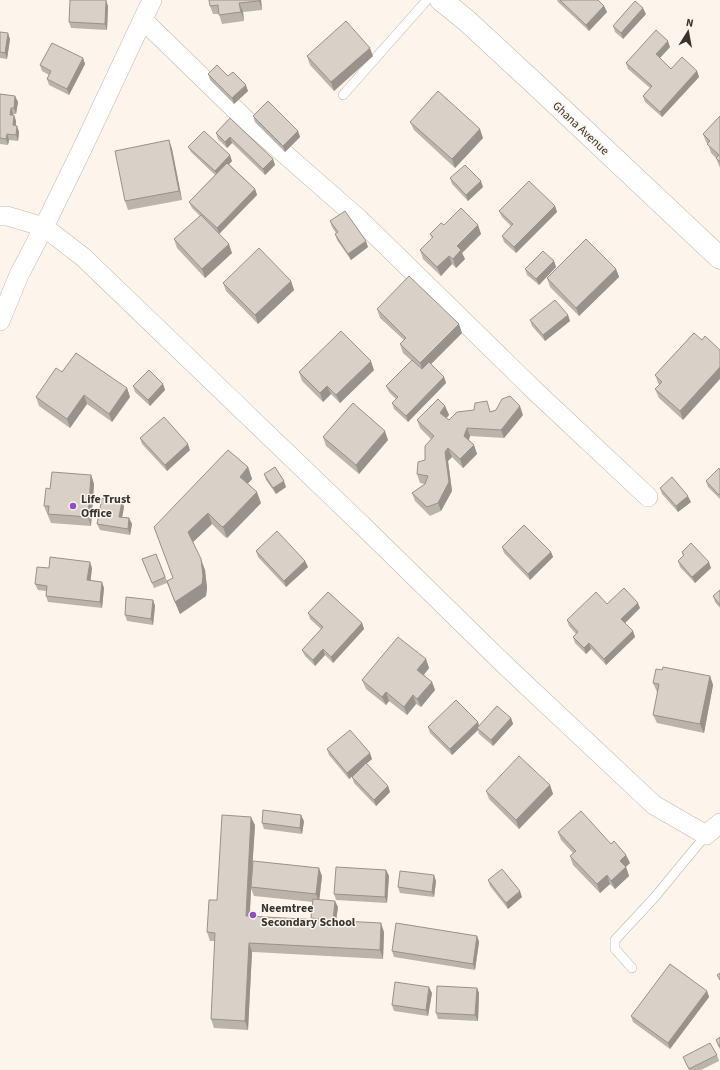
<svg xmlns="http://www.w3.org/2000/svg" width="720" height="1070" viewBox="0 0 720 1070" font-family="'Source Sans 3',sans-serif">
<rect width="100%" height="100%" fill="#fdf5eb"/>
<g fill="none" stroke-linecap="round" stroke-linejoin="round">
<defs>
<g id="lane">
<path d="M 343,95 L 427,0"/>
<path d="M 632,968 L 615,949 L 615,940 L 654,898 L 706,835"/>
</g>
<g id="street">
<path d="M 143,20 L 247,121 L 359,219 L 535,391 L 648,497"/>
<path d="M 0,216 L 7,216 L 44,227 L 83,257 L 366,529 L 507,667 L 654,805 L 706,835 L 720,823"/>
<path d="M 0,321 L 19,275 L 44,227 L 83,147 L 152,0"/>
</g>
<path id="secondary" d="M 441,0 L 466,20 L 533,82 L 720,258"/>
</defs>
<use href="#lane" stroke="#bfb7ad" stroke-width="10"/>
<use href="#street" stroke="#bfb7ad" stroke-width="20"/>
<use href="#secondary" stroke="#bfb7ad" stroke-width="23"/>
<use href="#lane" stroke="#fff" stroke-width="9"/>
<use href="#street" stroke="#fff" stroke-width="19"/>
<use href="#secondary" stroke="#fff" stroke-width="22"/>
</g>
<g fill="#bbb4ab" fill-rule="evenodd">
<path d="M 261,0 L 262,10 L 243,12 L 244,21 L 222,24 L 219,14 L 213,14 L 210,6 Z"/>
<path d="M 557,0 L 598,0 L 604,6 L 607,12 L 589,31 L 558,2 Z"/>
<path d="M 108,6 L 107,30 L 71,28 L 69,22 Z"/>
<path d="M 646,14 L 623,39 L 615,32 L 613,26 Z"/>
<path d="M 0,32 L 10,39 L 7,59 L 0,58 Z"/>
<path d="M 670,47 L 660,58 L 671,69 L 697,71 L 699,77 L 662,117 L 645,102 L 643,96 L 650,88 L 628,69 L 626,63 Z"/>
<path d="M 307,56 L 373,56 L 334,91 L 310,65 Z"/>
<path d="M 83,58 L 85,64 L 69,95 L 49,85 L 47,79 L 49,75 L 42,71 L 40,65 Z"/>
<path d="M 208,74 L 248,91 L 234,104 L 210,80 Z"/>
<path d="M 0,94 L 15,96 L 18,102 L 16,114 L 13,114 L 13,115 L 14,115 L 16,121 L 16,126 L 17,126 L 19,132 L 18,141 L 9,140 L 8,145 L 0,144 Z"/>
<path d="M 253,116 L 298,131 L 300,137 L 285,152 L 255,122 Z"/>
<path d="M 720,116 L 720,168 L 716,158 L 711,153 L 708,144 L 706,142 L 703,134 Z"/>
<path d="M 230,118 L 273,159 L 275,165 L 265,175 L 232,143 L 227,148 L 218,139 L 216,133 Z"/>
<path d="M 410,122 L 483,138 L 455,168 L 414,130 Z"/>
<path d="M 169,140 L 172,149 L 182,200 L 128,210 L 125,201 Z"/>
<path d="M 188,147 L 232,161 L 229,164 L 255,189 L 257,195 L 219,234 L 232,253 L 205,278 L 177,248 L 174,239 L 200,216 L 192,208 L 189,202 L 215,175 L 191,152 Z"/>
<path d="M 450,178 L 483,187 L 468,201 L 452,184 Z"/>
<path d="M 555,206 L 557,212 L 516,253 L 504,242 L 502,236 L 511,226 L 502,217 L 499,211 Z"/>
<path d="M 330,221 L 368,247 L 351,260 L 337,240 L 335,234 L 336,233 L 332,227 Z"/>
<path d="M 444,225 L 478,225 L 481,234 L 462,253 L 465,259 L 456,268 L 452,264 L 441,276 L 423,259 L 420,250 L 432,238 L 430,234 Z"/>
<path d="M 554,261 L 556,267 L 539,285 L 527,275 L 525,269 Z"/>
<path d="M 616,269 L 619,277 L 579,316 L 550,287 L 547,278 Z"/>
<path d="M 291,281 L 294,290 L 258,324 L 226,291 L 223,283 Z"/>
<path d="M 377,309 L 462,333 L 431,364 L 444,377 L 446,383 L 408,422 L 394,409 L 392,403 L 396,399 L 389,392 L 386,386 L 412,361 L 403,353 L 400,344 L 404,340 L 380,318 Z"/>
<path d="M 568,315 L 570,321 L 545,341 L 532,326 L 530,320 Z"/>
<path d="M 694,333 L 683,420 L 659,398 L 655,389 L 659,385 L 655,375 Z"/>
<path d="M 374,370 L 340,403 L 331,394 L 323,402 L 302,381 L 299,372 Z"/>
<path d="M 62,372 L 127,388 L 130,397 L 112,422 L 87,404 L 70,428 L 39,406 L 36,397 Z"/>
<path d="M 163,384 L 165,390 L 150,406 L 135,392 L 133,386 Z"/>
<path d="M 445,406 L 449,415 L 446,418 L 449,420 L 490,411 L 523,415 L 504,438 L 470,436 L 469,440 L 474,445 L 477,454 L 463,468 L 452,457 L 448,461 L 452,491 L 441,511 L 430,516 L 415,501 L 412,493 L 425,484 L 420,483 L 417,474 L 425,460 L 431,439 L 420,428 L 417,420 Z"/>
<path d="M 323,437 L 388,440 L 359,474 L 326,446 Z"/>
<path d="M 140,438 L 190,450 L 167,471 L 142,444 Z"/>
<path d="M 248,467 L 252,479 L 248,483 L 261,503 L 227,538 L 225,537 L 212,524 L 193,542 L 205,570 L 207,588 L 206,596 L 180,614 L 167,583 L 154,588 L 142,559 L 156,554 L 167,581 L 173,578 L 154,527 Z"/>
<path d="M 720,470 L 720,499 L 708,487 L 706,481 Z"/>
<path d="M 264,474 L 286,487 L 276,494 L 266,480 Z"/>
<path d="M 91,475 L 94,484 L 91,526 L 51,523 L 44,506 L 50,489 Z"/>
<path d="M 660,488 L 691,502 L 678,512 L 662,494 Z"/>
<path d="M 122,501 L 124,507 L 122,517 L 129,518 L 132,524 L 130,535 L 100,530 L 97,524 Z"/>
<path d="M 502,547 L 551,552 L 553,557 L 530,580 L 504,553 Z"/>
<path d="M 256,551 L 305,561 L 308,567 L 286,587 L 258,557 Z"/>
<path d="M 682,552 L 711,568 L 695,583 L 680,567 L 678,561 L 683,556 Z"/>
<path d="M 49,568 L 92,568 L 90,581 L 104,588 L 102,608 L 48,602 L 46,596 L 46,591 L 38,590 L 35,584 Z"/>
<path d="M 720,590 L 720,608 L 715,602 L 713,596 Z"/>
<path d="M 153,600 L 155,606 L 153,625 L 127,621 L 125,615 Z"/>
<path d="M 607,604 L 640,608 L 625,623 L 633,631 L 635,637 L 606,665 L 591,649 L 586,654 L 575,643 L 573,637 L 576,634 L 569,626 L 567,620 Z"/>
<path d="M 308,613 L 362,623 L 364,629 L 333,663 L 325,655 L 315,666 L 305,656 L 302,650 L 321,629 L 310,619 Z"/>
<path d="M 426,659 L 429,668 L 424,675 L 432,682 L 435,690 L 421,707 L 416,704 L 407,715 L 389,701 L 386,705 L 366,689 L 362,680 Z"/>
<path d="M 710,676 L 713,685 L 704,733 L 657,723 L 653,715 L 658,692 L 657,692 L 653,683 Z"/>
<path d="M 511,718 L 513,724 L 493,746 L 479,734 L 478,730 L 452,755 L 430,733 L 428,727 L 479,726 Z"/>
<path d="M 327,749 L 372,759 L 366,764 L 388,786 L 390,792 L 376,806 L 354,783 L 352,777 L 357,772 L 349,779 L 329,755 Z"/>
<path d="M 550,785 L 553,794 L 519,829 L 489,799 L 486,791 Z"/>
<path d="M 304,821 L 302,834 L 264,829 L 262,823 Z"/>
<path d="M 255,825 L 252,870 L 322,876 L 319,899 L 338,907 L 336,921 L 384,932 L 383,959 L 252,952 L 248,1030 L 214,1028 L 211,1019 L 215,941 L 210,941 L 207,932 ZM 251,889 L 254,896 L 313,902 L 311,918 L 312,920 L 250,916 Z"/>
<path d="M 558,832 L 611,844 L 626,855 L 630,863 L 626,867 L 629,876 L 615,889 L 610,884 L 600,893 L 573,865 L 570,856 L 573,853 L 561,840 Z"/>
<path d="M 386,870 L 389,876 L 387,903 L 336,900 L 334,894 Z"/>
<path d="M 488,880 L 522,897 L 508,909 L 490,886 Z"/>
<path d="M 436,881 L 434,897 L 400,893 L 398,887 Z"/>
<path d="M 477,936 L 479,942 L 475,970 L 394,957 L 392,951 Z"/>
<path d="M 477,988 L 479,993 L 478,1021 L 438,1019 L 436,1013 Z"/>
<path d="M 707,991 L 709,997 L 670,1049 L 633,1022 L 631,1016 Z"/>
<path d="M 432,993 L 428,1016 L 394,1011 L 392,1005 Z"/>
<path d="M 720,1037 L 720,1049 L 718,1046 L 716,1040 Z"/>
<path d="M 717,1055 L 719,1061 L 701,1070 L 689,1070 L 683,1057 Z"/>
</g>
<g fill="#98928b">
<path d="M 106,0 L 108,6 L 107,30 L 105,24 Z"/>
<path d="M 259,0 L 261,0 L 262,10 L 259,1 Z"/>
<path d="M 239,3 L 243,12 L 244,21 L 241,12 Z"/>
<path d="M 604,6 L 607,12 L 589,31 L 586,25 Z"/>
<path d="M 643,8 L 646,14 L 623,39 L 621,33 Z"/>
<path d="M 8,33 L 10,39 L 7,59 L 5,53 Z"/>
<path d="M 668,41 L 670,47 L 658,60 L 656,54 Z"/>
<path d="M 370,48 L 373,56 L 334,91 L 331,82 Z"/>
<path d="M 83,58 L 85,64 L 69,95 L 67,89 Z"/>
<path d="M 697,71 L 699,77 L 662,117 L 660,112 Z"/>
<path d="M 246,85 L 248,91 L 234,104 L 232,98 Z"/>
<path d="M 15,96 L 18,102 L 16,114 L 14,108 Z"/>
<path d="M 11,108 L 13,114 L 12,121 L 10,115 Z"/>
<path d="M 14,115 L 16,121 L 15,131 L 13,125 Z"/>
<path d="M 17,126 L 19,132 L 18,141 L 16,135 Z"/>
<path d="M 480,129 L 483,138 L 455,168 L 452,159 Z"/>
<path d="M 298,131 L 300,137 L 285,152 L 283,146 Z"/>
<path d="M 7,134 L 9,140 L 8,145 L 6,139 Z"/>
<path d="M 230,137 L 232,143 L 227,148 L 225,142 Z"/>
<path d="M 169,140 L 172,149 L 182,200 L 179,191 Z"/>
<path d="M 230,155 L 232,161 L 217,177 L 215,171 Z"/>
<path d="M 273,159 L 275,165 L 265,175 L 263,169 Z"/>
<path d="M 481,181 L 483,187 L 468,201 L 466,195 Z"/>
<path d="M 255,189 L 257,195 L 219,234 L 217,228 Z"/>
<path d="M 555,206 L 557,212 L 516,253 L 514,247 Z"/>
<path d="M 478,225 L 481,234 L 462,253 L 465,259 L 456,268 L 453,259 L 457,246 Z"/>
<path d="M 366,241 L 368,247 L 351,260 L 348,254 Z"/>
<path d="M 229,244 L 232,253 L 205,278 L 202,269 Z"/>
<path d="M 449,256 L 452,264 L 441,276 L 437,267 Z"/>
<path d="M 554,261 L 556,267 L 539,285 L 536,279 Z"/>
<path d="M 616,269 L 619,277 L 579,316 L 576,308 Z"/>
<path d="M 291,281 L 294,290 L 258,324 L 255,315 Z"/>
<path d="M 568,315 L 570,321 L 545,341 L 543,335 Z"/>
<path d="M 459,324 L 462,333 L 423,372 L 420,363 Z"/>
<path d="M 371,361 L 374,370 L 340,403 L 336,395 Z"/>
<path d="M 720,367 L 720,379 L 683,420 L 680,411 Z"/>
<path d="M 444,377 L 446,383 L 408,422 L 406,416 Z"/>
<path d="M 163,384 L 165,390 L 150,406 L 148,400 Z"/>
<path d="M 327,386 L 331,394 L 323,402 L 320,393 Z"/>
<path d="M 127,388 L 130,397 L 112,422 L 109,414 Z"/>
<path d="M 84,395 L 87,404 L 70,428 L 67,419 Z"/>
<path d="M 445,406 L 449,415 L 443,422 L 440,413 Z"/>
<path d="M 520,406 L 523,415 L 504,438 L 501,430 Z"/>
<path d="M 467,428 L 470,436 L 467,445 L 464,436 Z"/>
<path d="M 385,431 L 388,440 L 359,474 L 356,465 Z"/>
<path d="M 188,444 L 190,450 L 167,471 L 165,465 Z"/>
<path d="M 474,445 L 477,454 L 463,468 L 460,459 Z"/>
<path d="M 448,448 L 452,457 L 448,461 L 452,491 L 441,511 L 438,503 L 445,452 Z"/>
<path d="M 248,467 L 252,479 L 244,488 L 240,477 Z"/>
<path d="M 91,475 L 94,484 L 91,526 L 88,517 Z"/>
<path d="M 284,481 L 286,487 L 276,494 L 273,488 Z"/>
<path d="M 257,492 L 261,503 L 227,538 L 223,527 Z"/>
<path d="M 688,496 L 691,502 L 678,512 L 676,506 Z"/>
<path d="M 122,501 L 124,507 L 121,523 L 119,517 Z"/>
<path d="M 208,513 L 212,524 L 192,543 L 188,532 Z"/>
<path d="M 129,518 L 132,524 L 130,535 L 128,529 Z"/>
<path d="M 551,552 L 553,557 L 530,580 L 528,574 Z"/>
<path d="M 201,559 L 205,570 L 207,588 L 206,596 L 180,614 L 175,602 Z"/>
<path d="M 305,561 L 308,567 L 286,587 L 284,581 Z"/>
<path d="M 90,562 L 92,568 L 90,586 L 87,580 Z"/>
<path d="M 709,562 L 711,568 L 695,583 L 692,577 Z"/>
<path d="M 102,582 L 104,588 L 102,608 L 100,602 Z"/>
<path d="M 153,600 L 155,606 L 153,625 L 151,619 Z"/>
<path d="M 638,603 L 640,608 L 623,625 L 621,619 Z"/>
<path d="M 362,623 L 364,629 L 333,663 L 331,657 Z"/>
<path d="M 633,631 L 635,637 L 606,665 L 604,659 Z"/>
<path d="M 589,643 L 591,649 L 586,654 L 584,648 Z"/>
<path d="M 323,649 L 325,655 L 315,666 L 313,660 Z"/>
<path d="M 426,659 L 429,668 L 421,678 L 417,670 Z"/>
<path d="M 710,676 L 713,685 L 704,733 L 700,724 Z"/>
<path d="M 432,682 L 435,690 L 421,707 L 417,699 Z"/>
<path d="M 386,692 L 389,701 L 386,705 L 382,697 Z"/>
<path d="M 413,695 L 416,704 L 407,715 L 404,707 Z"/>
<path d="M 511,718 L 513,724 L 493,746 L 491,740 Z"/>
<path d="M 478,722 L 480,728 L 477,728 L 478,730 L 452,755 L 450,749 Z"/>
<path d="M 370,753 L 372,759 L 349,779 L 347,773 Z"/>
<path d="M 550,785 L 553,794 L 519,829 L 516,820 Z"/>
<path d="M 388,786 L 390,792 L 376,806 L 374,800 Z"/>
<path d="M 301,815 L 304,821 L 302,834 L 300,828 Z"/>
<path d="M 251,817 L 255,825 L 251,887 L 251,889 L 249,925 L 246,916 Z"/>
<path d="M 626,855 L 630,863 L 623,869 L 620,861 Z"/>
<path d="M 626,867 L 629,876 L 615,889 L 611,881 Z"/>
<path d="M 319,868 L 322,876 L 319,903 L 316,894 Z"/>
<path d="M 386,870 L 389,876 L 387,903 L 385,897 Z"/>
<path d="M 434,875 L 436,881 L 434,897 L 432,892 Z"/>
<path d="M 607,875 L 610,884 L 600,893 L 597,884 Z"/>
<path d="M 520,891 L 522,897 L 508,909 L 506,903 Z"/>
<path d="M 335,901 L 338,907 L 335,927 L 333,921 Z"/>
<path d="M 381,923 L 384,932 L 383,959 L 380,950 Z"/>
<path d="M 477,936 L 479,942 L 475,970 L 473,964 Z"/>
<path d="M 249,943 L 252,952 L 248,1030 L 245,1021 Z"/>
<path d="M 429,987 L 432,993 L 428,1016 L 426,1010 Z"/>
<path d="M 477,988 L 479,993 L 478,1021 L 475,1015 Z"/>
<path d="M 707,991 L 709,997 L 670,1049 L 668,1043 Z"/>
</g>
<g fill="#d9d1c7" stroke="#98928b">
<path d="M 70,0 L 106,0 L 105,24 L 69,22 Z"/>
<path d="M 209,0 L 259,0 L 259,1 L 239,3 L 241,12 L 219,15 L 218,5 L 210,6 Z"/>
<path d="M 560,0 L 598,0 L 604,6 L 586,25 Z"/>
<path d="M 635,1 L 643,8 L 621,33 L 613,26 Z"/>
<path d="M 346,21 L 370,48 L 331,82 L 307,56 Z"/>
<path d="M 656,30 L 668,41 L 656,54 L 671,69 L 682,57 L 697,71 L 660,112 L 643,96 L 652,86 L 626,63 Z"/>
<path d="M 0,32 L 8,33 L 5,53 L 0,52 Z"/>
<path d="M 52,43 L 83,58 L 67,89 L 47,79 L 51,71 L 40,65 Z"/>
<path d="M 217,65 L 228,76 L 233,72 L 246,85 L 232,98 L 208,74 Z"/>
<path d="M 438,91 L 480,129 L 452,159 L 410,122 Z"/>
<path d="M 0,94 L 15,96 L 14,108 L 11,108 L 10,115 L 14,115 L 13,125 L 17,126 L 16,135 L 7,134 L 6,139 L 0,138 Z"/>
<path d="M 268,101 L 298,131 L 283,146 L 253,116 Z"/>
<path d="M 720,116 L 720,162 L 716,158 L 719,155 L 707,144 L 710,141 L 703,134 Z"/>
<path d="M 230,118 L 273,159 L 263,169 L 230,137 L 225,142 L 216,133 Z"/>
<path d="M 204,131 L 230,155 L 215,171 L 188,147 Z"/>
<path d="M 169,140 L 179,191 L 125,201 L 115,151 Z"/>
<path d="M 227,163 L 255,189 L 217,228 L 189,202 Z"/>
<path d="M 465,165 L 481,181 L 466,195 L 450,178 Z"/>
<path d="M 529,181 L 555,206 L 514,247 L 502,236 L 513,224 L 499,211 Z"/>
<path d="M 461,208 L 478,225 L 457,246 L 461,250 L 453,259 L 449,256 L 437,267 L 420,250 L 433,237 L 430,234 L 441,223 L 444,225 Z"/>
<path d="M 345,211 L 366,241 L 348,254 L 335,234 L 338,232 L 330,221 Z"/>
<path d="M 201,215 L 229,244 L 202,269 L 174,239 Z"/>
<path d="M 586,239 L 616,269 L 576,308 L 547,278 Z"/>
<path d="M 259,248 L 291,281 L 255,315 L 223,283 Z"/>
<path d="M 543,251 L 554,261 L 536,279 L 525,269 Z"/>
<path d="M 409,276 L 459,324 L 420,363 L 400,344 L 406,338 L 377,309 Z"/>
<path d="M 555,300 L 568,315 L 543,335 L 530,320 Z"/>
<path d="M 341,331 L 371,361 L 336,395 L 327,386 L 320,393 L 299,372 Z"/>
<path d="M 694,333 L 702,340 L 705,336 L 720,350 L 720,367 L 680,411 L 655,389 L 662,382 L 655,375 Z"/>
<path d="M 76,353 L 127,388 L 109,414 L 84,395 L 67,419 L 36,397 L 56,368 L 62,372 Z"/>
<path d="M 412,360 L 422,369 L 429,362 L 444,377 L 406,416 L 392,403 L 398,397 L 386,386 Z"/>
<path d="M 149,370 L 163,384 L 148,400 L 133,386 Z"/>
<path d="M 510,396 L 520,406 L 501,430 L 467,428 L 464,436 L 474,445 L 460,459 L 448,448 L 445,452 L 449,482 L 438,503 L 427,507 L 412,493 L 425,484 L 428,476 L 417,474 L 418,462 L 425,460 L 425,446 L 434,436 L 417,420 L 438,399 L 445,406 L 440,413 L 449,420 L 457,412 L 474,410 L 475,403 L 487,401 L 490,412 L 496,410 L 502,399 Z"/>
<path d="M 353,403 L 385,431 L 356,465 L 323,437 Z"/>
<path d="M 164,417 L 188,444 L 165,465 L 140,438 Z"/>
<path d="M 228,450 L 248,467 L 240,477 L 257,492 L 223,527 L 221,526 L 208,513 L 188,532 L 201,559 L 203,576 L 202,584 L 175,602 L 167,581 L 173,578 L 154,527 Z"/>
<path d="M 275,467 L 284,481 L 273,488 L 264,474 Z"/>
<path d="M 719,468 L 720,470 L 720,494 L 719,495 L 706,481 Z"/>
<path d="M 52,472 L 91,475 L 88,517 L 48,514 L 49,506 L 44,506 L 46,488 L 50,489 Z"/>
<path d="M 672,477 L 688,496 L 676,506 L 660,488 Z"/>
<path d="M 102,498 L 122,501 L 119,517 L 129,518 L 128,529 L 97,524 Z"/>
<path d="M 524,525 L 551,552 L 528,574 L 502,547 Z"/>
<path d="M 277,531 L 305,561 L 284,581 L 256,551 Z"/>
<path d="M 691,543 L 709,562 L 692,577 L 678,561 L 684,555 L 682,552 Z"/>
<path d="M 156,554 L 165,577 L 152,583 L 142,559 Z"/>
<path d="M 50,557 L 90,562 L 87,580 L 102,582 L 100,602 L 46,596 L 47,586 L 35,584 L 37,567 L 49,568 Z"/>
<path d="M 624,588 L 638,603 L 621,619 L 633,631 L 604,659 L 589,643 L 584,648 L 573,637 L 578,632 L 567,620 L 596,592 L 607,604 Z"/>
<path d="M 720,590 L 720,605 L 713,596 Z"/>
<path d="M 328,592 L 362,623 L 331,657 L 323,649 L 313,660 L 302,650 L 323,627 L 308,613 Z"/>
<path d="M 126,597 L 153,600 L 151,619 L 125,615 Z"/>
<path d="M 398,637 L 426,659 L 417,670 L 432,682 L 417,699 L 413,695 L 404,707 L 386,692 L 382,697 L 362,680 Z"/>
<path d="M 663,667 L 710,676 L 700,724 L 653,715 L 659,684 L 653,683 L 656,669 L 662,670 Z"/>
<path d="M 456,700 L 478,722 L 450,749 L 428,727 Z"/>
<path d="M 497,706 L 511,718 L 491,740 L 477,728 Z"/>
<path d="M 350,730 L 370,753 L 347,773 L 327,749 Z"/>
<path d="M 519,756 L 550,785 L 516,820 L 486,791 Z"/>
<path d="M 366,763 L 388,786 L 374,800 L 352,777 Z"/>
<path d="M 263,810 L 301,815 L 300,828 L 262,823 Z"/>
<path d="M 581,811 L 611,844 L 614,841 L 626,855 L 620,861 L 626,867 L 611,881 L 607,875 L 597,884 L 570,856 L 576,851 L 558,832 Z"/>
<path d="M 222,815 L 251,817 L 246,916 L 381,923 L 380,950 L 249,943 L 245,1021 L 211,1019 L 215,933 L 207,932 L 209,900 L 217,900 Z"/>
<path d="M 253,861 L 319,868 L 316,894 L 251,887 Z"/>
<path d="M 336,867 L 386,870 L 385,897 L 334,894 Z"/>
<path d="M 502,869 L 520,891 L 506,903 L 488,880 Z"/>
<path d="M 400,871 L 434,875 L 432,892 L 398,887 Z"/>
<path d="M 313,899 L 335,901 L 333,921 L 311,918 Z"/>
<path d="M 396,923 L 477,936 L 473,964 L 392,951 Z"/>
<path d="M 670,964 L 707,991 L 668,1043 L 631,1016 Z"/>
<path d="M 720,973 L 720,980 L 717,975 Z"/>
<path d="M 395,982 L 429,987 L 426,1010 L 392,1005 Z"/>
<path d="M 437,986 L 477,988 L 475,1015 L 436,1013 Z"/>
<path d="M 720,1037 L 720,1047 L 716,1040 Z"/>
<path d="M 710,1043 L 717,1055 L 689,1069 L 683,1057 Z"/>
</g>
<g fill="#8b4ec4" stroke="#fdf5eb" stroke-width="1.5">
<circle cx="73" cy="506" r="4"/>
<circle cx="253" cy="915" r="4"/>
</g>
<g text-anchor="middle" stroke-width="3" stroke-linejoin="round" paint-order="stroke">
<g font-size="12" fill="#373430" stroke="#fdf5eb">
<text transform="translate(581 128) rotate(43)" y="4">Ghana Avenue</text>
</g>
<g font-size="12" font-weight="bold" fill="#373430" stroke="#fdf5eb" text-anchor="start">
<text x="81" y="503">Life Trust<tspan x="81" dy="14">Office</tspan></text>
<text x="261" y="912">Neemtree<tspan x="261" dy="14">Secondary School</tspan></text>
</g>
</g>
<g transform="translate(688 32) rotate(11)" stroke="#fdf5eb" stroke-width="3" paint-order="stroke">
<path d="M0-3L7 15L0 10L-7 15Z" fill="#373430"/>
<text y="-6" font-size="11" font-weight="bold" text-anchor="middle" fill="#373430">N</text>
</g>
</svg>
